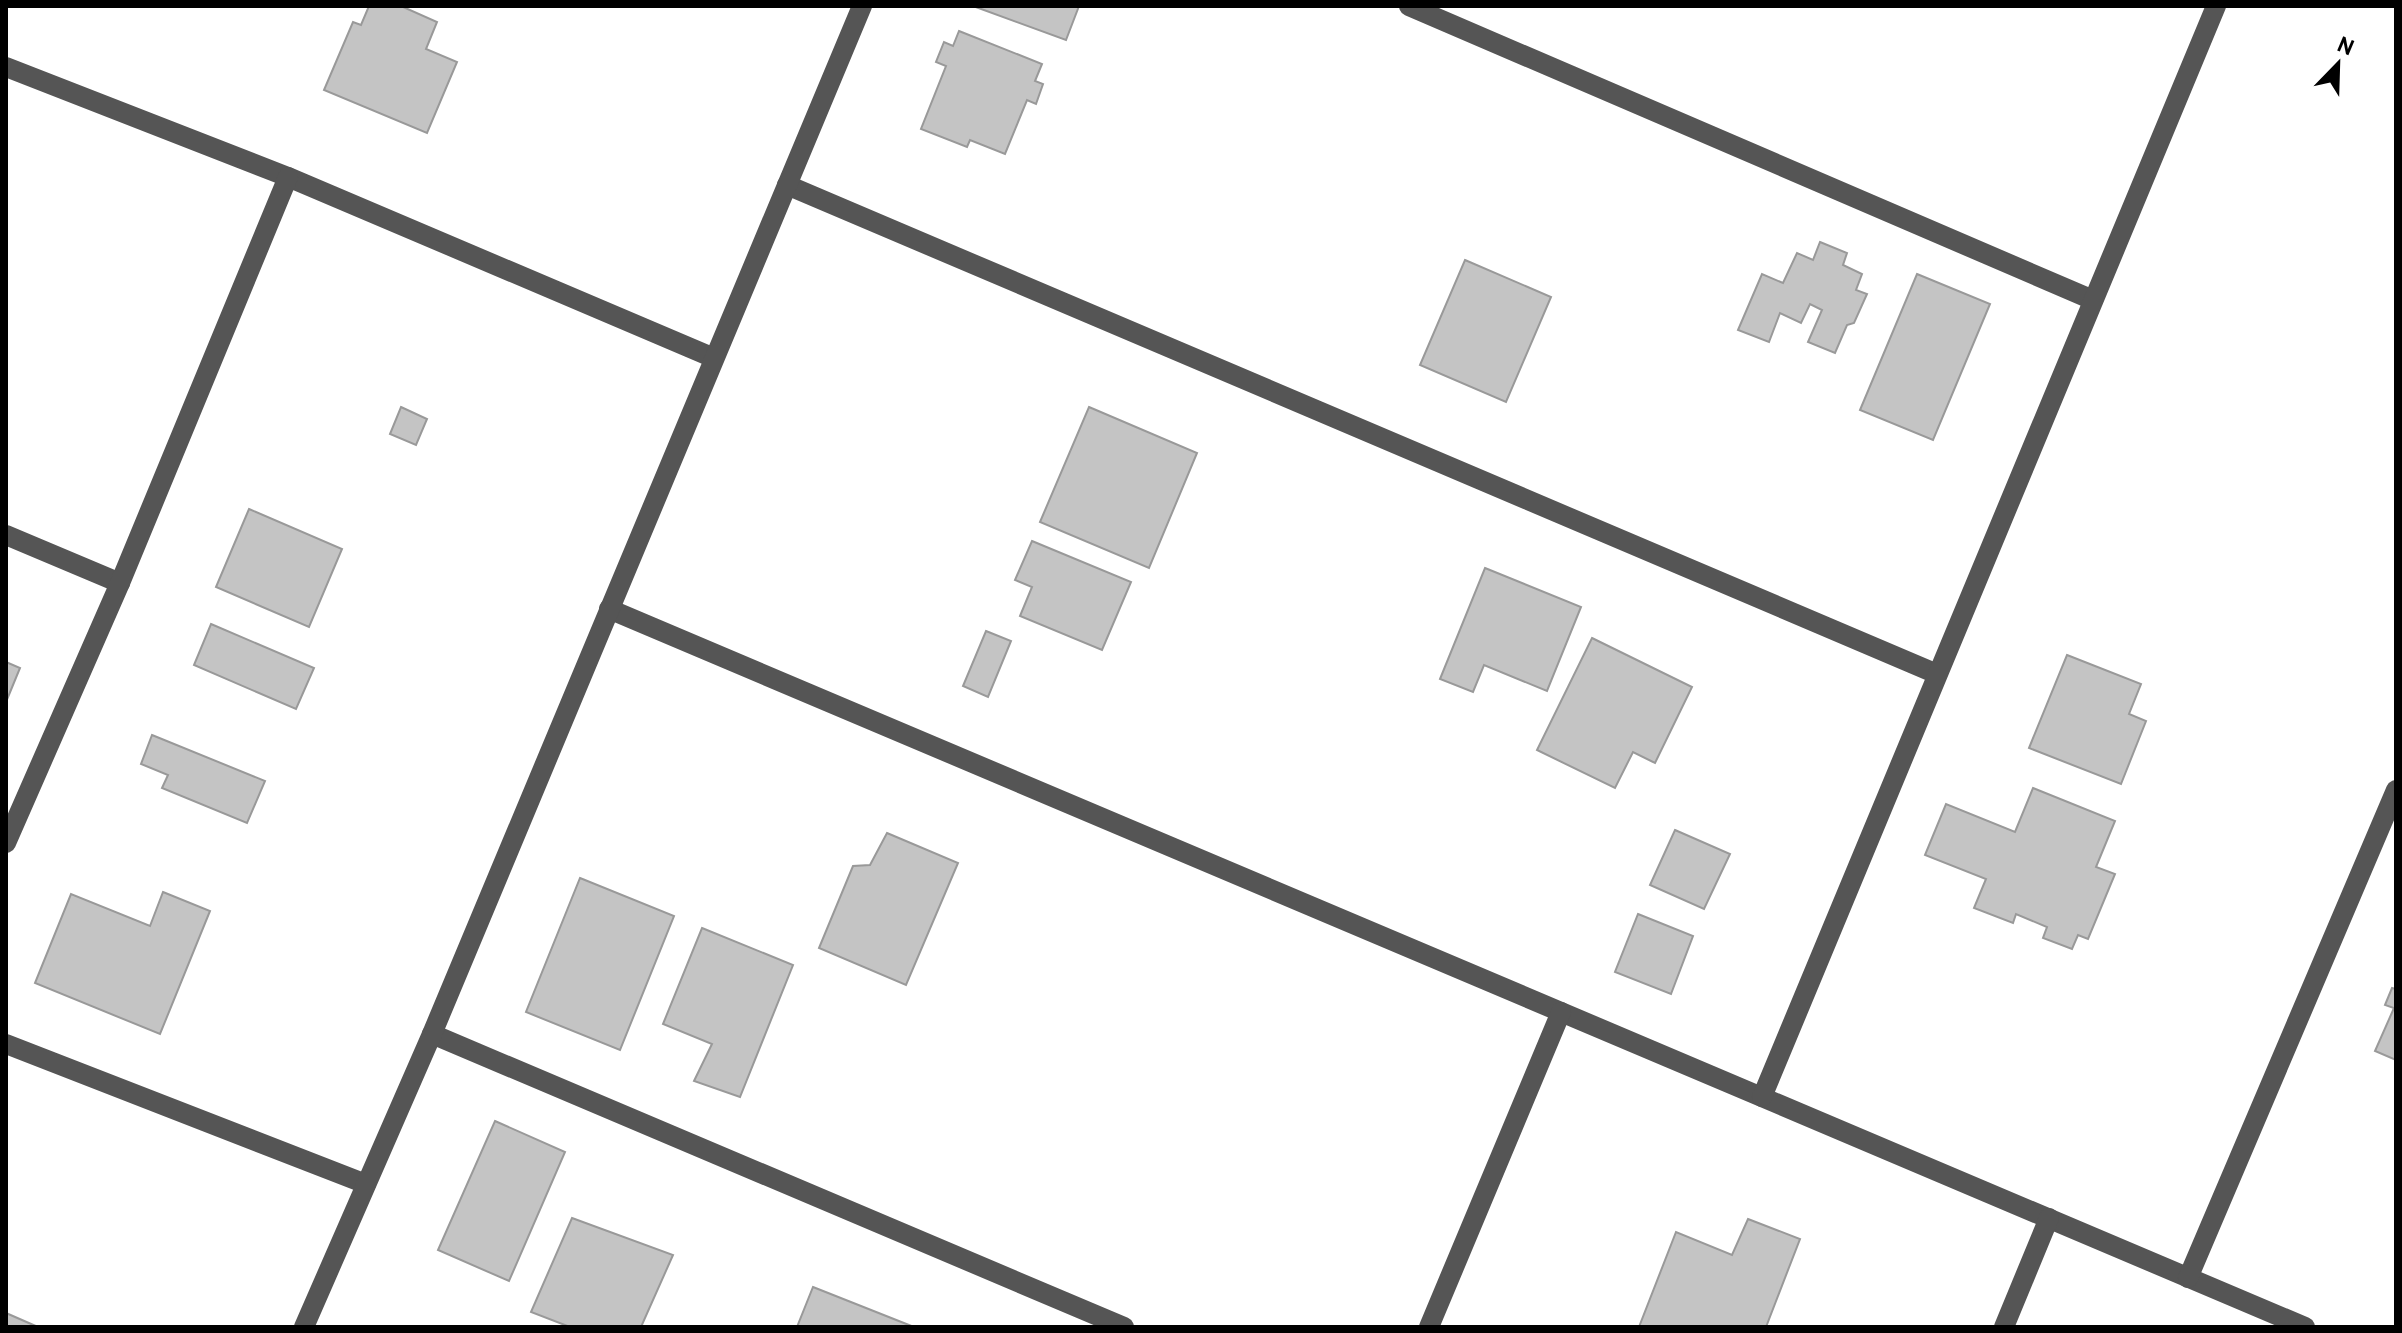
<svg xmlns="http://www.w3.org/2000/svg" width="2402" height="1333" viewBox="0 0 2402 1333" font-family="Overpass,sans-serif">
<rect width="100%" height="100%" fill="#fff"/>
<g fill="#c4c4c4" stroke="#999" stroke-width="2">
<path d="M 369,6 L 401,6 L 437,22 L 426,49 L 457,62 L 427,133 L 324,90 L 353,22 L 361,25 Z"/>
<path d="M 973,6 L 1079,6 L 1066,40 Z"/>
<path d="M 959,31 L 1042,64 L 1035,81 L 1043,84 L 1036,104 L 1027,100 L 1005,154 L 970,140 L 967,147 L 921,129 L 946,66 L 936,62 L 944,42 L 953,46 Z"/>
<path d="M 1820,242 L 1847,253 L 1843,265 L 1862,274 L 1856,290 L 1867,294 L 1854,323 L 1847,325 L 1835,353 L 1808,342 L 1822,310 L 1810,304 L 1801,323 L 1780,313 L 1769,342 L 1738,330 L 1762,274 L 1783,283 L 1797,253 L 1813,260 Z"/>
<path d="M 1465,260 L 1551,297 L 1506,402 L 1420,365 Z"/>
<path d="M 1917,274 L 1990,304 L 1933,440 L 1860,410 Z"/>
<path d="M 401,407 L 427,419 L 416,445 L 390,434 Z"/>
<path d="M 1089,407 L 1197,453 L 1149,568 L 1040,522 Z"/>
<path d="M 249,509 L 342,549 L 309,627 L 216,587 Z"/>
<path d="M 1032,541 L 1131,582 L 1102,650 L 1020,616 L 1032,587 L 1015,580 Z"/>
<path d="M 1485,568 L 1581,607 L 1547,691 L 1484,665 L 1473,692 L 1440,679 Z"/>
<path d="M 211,624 L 314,668 L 296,709 L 194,665 Z"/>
<path d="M 986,631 L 1011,641 L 988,697 L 963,686 Z"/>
<path d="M 1592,638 L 1692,687 L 1655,763 L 1633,752 L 1615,788 L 1537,750 Z"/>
<path d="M 2067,655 L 2141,684 L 2129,714 L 2146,721 L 2121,784 L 2029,748 Z"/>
<path d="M 6,662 L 20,668 L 6,702 Z"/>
<path d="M 152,735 L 265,781 L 247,823 L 162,788 L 168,775 L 141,764 Z"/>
<path d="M 2033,788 L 2115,821 L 2096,867 L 2115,874 L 2088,939 L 2078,935 L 2072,949 L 2043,938 L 2047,927 L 2016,914 L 2013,923 L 1974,908 L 1986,879 L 1925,855 L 1946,804 L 2015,832 Z"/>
<path d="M 1675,830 L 1730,854 L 1704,909 L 1650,885 Z"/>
<path d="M 887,833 L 958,863 L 906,985 L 819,948 L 853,866 L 870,865 Z"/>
<path d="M 580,878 L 674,916 L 620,1050 L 526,1012 Z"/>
<path d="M 163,892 L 210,911 L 160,1034 L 35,983 L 71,894 L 150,926 Z"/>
<path d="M 1638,914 L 1693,936 L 1671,994 L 1615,972 Z"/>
<path d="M 702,928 L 793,965 L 740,1097 L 694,1081 L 712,1044 L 663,1024 Z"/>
<path d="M 2392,988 L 2396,989 L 2396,1060 L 2375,1051 L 2394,1008 L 2385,1005 Z"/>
<path d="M 495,1121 L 565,1152 L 509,1281 L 438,1250 Z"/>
<path d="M 572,1218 L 673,1255 L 641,1327 L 570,1327 L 531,1312 Z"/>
<path d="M 1748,1219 L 1800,1239 L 1766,1327 L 1639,1327 L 1676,1232 L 1732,1255 Z"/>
<path d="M 813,1287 L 914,1327 L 797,1327 Z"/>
<path d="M 6,1313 L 38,1327 L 6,1327 Z"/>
</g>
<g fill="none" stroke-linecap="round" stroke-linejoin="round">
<g stroke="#555" stroke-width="20">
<path d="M 1409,6 L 2093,300"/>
<path d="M 6,67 L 288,177 L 714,358"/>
<path d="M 787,185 L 1937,674"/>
<path d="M 6,535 L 120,583"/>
<path d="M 609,609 L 2305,1327"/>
<path d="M 6,843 L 120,583 L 288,177"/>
<path d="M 432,1034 L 1124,1327"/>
<path d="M 6,1044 L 366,1184"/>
<path d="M 1762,1097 L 2216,6"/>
<path d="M 2188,1278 L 2396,790"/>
<path d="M 304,1327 L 432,1034 L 862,6"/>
<path d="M 1429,1327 L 1561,1012"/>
<path d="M 2004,1327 L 2049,1218"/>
</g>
</g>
<rect width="2402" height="1333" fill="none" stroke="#000000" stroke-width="16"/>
<g transform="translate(2338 64) rotate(23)" stroke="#ffffff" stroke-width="6" paint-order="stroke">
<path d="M0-6L14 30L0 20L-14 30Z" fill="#000000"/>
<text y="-12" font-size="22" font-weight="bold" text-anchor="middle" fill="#000000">N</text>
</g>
</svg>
